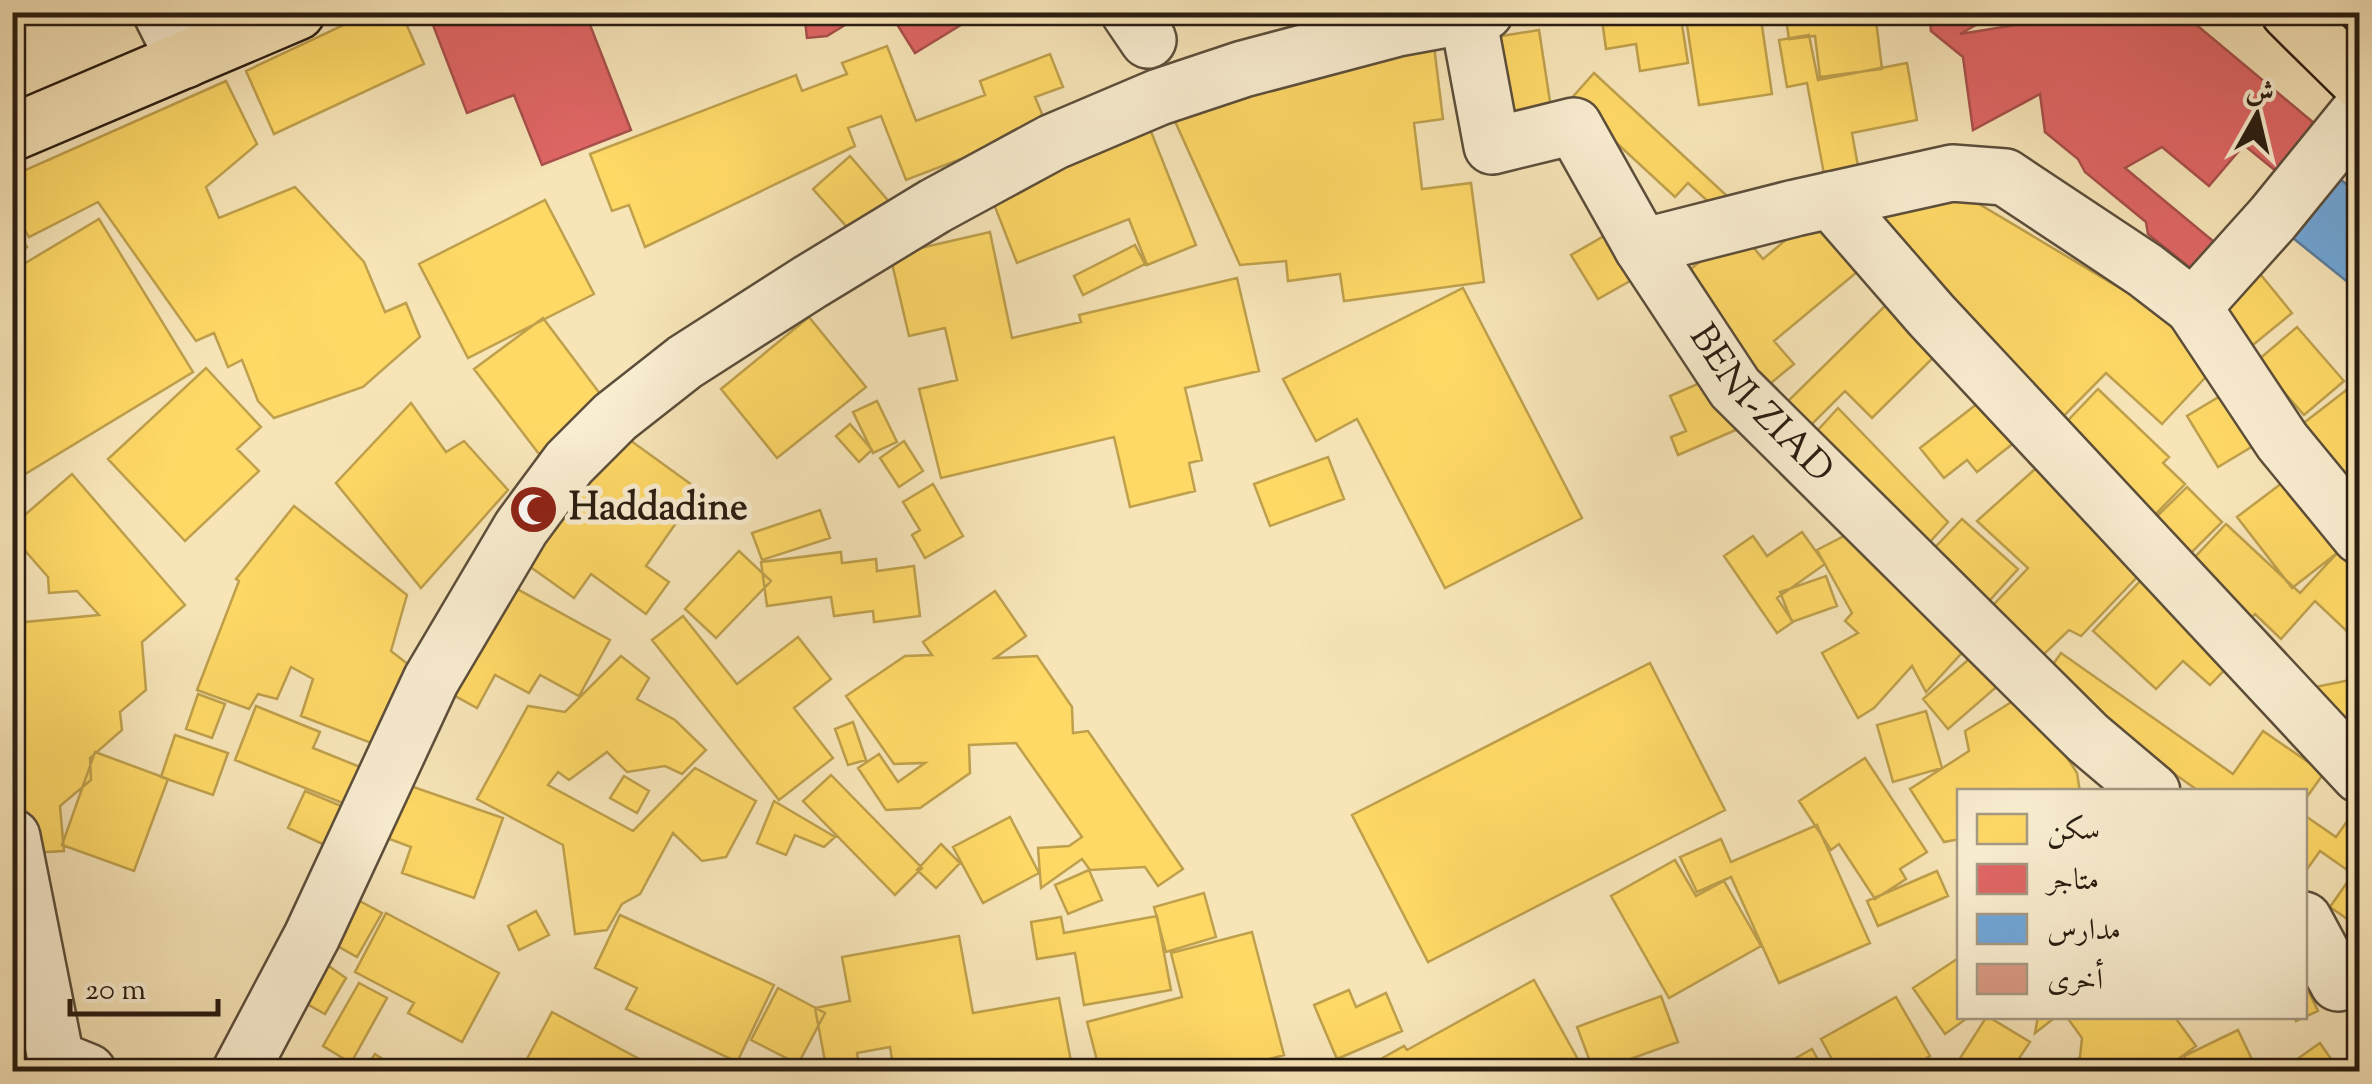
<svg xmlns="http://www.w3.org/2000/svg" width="2372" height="1084" viewBox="0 0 2372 1084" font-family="'Sorts Mill Goudy',Amiri,serif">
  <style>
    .homes { fill: #ffd966; stroke: #bfa04c; stroke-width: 2.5 }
    .shops { fill: #e06666; stroke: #a9504c; stroke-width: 2.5 }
    .schools { fill: #6fa8dc; stroke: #5a7e9f; stroke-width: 2.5 }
    .building { fill: #d99982; stroke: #291c11; stroke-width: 2.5 }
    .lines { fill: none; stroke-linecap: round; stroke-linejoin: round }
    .minor-casing { stroke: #5c4e3b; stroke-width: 60 }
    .major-casing { stroke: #291c11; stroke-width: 60 }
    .minor { stroke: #faeed1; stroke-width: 55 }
    .major { stroke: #f7e5b8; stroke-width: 55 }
    .labels { text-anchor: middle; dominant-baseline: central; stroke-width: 10; stroke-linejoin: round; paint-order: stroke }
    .street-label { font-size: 38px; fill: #291c11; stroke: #faeed1 }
    .poi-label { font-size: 38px; font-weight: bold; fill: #291c11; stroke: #faeed1; text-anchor: start }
  </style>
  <rect width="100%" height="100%" fill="#f7e5b8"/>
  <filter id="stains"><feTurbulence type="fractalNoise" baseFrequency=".002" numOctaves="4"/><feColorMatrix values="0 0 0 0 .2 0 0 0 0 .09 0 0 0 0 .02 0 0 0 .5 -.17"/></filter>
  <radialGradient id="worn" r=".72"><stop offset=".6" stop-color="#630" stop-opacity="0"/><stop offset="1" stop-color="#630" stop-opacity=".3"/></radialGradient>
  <path class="homes" d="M 371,12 L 401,12 L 424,64 L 274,134 L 246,71 Z
    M 1601,12 L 1680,12 L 1688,63 L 1640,71 L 1636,44 L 1606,49 Z
    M 1685,12 L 1760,12 L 1772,94 L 1699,105 Z
    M 1785,12 L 1875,12 L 1882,69 L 1820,77 L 1815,36 L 1789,39 Z
    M 1539,30 L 1551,108 L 1501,116 L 1489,38 Z
    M 1809,35 L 1818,80 L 1907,63 L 1917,120 L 1852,133 L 1861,183 L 1827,190 L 1807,83 L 1787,87 L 1779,40 Z
    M 887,46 L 916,121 L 985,95 L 980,81 L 1050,54 L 1063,87 L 1035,97 L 1047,126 L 906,180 L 881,116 L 848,128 L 855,146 L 645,247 L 629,205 L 612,211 L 590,154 L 796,75 L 802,91 L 847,74 L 842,63 Z
    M 1434,46 L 1443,119 L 1414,123 L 1422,189 L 1471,183 L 1484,282 L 1344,301 L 1340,274 L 1288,281 L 1286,261 L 1240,265 L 1169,108 Z
    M 1594,73 L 1726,195 L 1714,207 L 1688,183 L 1675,197 L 1570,100 Z
    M 226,81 L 257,144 L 206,187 L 219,218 L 295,187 L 364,262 L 385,312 L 406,303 L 420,337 L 363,387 L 274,418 L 258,401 L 242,360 L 228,367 L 214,333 L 196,341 L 98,202 L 29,237 L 12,210 L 12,176 Z
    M 1148,124 L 1196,245 L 1147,265 L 1129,219 L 1017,263 L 988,189 Z
    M 850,156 L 891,204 L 855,236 L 813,189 Z
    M 1964,195 L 2185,327 L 2216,366 L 2162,424 L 2106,373 L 2052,428 L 1861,209 Z
    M 545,200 L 594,294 L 468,358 L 419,264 Z
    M 1812,218 L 1857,272 L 1774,341 L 1794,364 L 1765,388 L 1676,281 L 1739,230 L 1763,259 Z
    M 99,219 L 193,372 L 12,482 L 12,271 Z
    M 12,225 L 27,247 L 12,256 Z
    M 990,232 L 1012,338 L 1081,322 L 1079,315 L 1237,278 L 1259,371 L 1185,388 L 1202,460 L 1189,463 L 1195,491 L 1130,507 L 1114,437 L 941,478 L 919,389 L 957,380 L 945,328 L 909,336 L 890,255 Z
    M 1611,232 L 1637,277 L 1598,299 L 1571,255 Z
    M 1135,245 L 1145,264 L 1083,295 L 1074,276 Z
    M 2252,264 L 2292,313 L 2243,353 L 2203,303 Z
    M 1463,288 L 1582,518 L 1445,588 L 1357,419 L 1316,441 L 1283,379 Z
    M 1890,301 L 1940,351 L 1872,418 L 1845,391 L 1806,430 L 1783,406 Z
    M 809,317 L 866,387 L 777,458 L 721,389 Z
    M 543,318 L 607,403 L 539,454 L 474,369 Z
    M 2297,327 L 2344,381 L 2304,415 L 2257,361 Z
    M 206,368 L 261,427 L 237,449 L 259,471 L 185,541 L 108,459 Z
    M 1716,376 L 1738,429 L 1678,455 L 1671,437 L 1686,431 L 1670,396 Z
    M 2349,388 L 2360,402 L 2360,518 L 2292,432 Z
    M 2098,389 L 2169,457 L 2163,463 L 2185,484 L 2149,521 L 2056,433 Z
    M 2227,392 L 2258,443 L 2218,467 L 2187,416 Z
    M 1982,400 L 2015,442 L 1977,472 L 1967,460 L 1944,478 L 1920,448 Z
    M 877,401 L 897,442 L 873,453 L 853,412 Z
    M 411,403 L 446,452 L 464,441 L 508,490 L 421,588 L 336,483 Z
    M 1838,408 L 1948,522 L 1918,555 L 1808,441 Z
    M 850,424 L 872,450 L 859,462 L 836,436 Z
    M 616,430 L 699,490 L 646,566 L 669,582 L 646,614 L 591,574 L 574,598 L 522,561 Z
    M 904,441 L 923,471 L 899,487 L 880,458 Z
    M 1328,457 L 1344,499 L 1270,526 L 1254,484 Z
    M 2044,461 L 2141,573 L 2081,636 L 2069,630 L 2039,659 L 1981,618 L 2028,568 L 1977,521 Z
    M 72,474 L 185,605 L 142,642 L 146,690 L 120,712 L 122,730 L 90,758 L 91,780 L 60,806 L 64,851 L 28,853 L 20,758 L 12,749 L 12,691 L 20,685 L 15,623 L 99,615 L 77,591 L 49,593 L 48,577 L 21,546 L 19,520 Z
    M 2286,480 L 2341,550 L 2292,588 L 2237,517 Z
    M 933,484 L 963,536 L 925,558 L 912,535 L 920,530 L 903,502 Z
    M 2187,487 L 2222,522 L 2182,562 L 2147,526 Z
    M 294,506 L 407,595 L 391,651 L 418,672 L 379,746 L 301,716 L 313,679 L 291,667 L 277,699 L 258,694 L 249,709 L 197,690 L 239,581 L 236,579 Z
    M 820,510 L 830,538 L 762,560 L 752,533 Z
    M 1962,519 L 2018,569 L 1982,609 L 1925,558 Z
    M 2226,524 L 2300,593 L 2341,549 L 2360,566 L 2360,630 L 2353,637 L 2315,601 L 2281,639 L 2255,614 L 2242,628 L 2181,572 Z
    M 1802,532 L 1825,564 L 1777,598 L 1793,622 L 1777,633 L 1724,556 L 1753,536 L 1767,556 Z
    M 1848,534 L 1969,645 L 1926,692 L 1912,666 L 1874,708 L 1858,718 L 1822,653 L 1858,633 L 1845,621 L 1852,613 L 1817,550 Z
    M 739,551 L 771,581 L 716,638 L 685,609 Z
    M 841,552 L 842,563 L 876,559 L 877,571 L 914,566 L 920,616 L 874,622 L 873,611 L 834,616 L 831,597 L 767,606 L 761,562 Z
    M 1826,576 L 1837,606 L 1792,622 L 1780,592 Z
    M 2144,577 L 2233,661 L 2210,685 L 2183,661 L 2156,689 L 2093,631 Z
    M 497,578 L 610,640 L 579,696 L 540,675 L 529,693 L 495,675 L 477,708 L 437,686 Z
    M 995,591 L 1026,636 L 995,658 L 1037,656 L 1072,707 L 1073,733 L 1088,731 L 1183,869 L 1158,886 L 1145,867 L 1090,870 L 1082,859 L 1041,888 L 1038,848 L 1069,846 L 1082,837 L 1016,743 L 969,745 L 970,773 L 920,808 L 886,810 L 858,768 L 879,754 L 898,782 L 925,763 L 894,764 L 846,696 L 905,656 L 932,655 L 923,642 Z
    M 683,616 L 737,684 L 798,637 L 831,679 L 794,708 L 833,758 L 779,800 L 652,640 Z
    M 2061,653 L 2233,774 L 2263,731 L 2324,773 L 2304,801 L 2304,792 L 2200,792 L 2042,680 Z
    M 1975,654 L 2001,683 L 1948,729 L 1923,699 Z
    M 621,656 L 649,678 L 637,699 L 675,720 L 706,750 L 682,774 L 665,766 L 627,772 L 607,752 L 569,780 L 558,772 L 548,785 L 633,831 L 695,768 L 756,801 L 726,857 L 702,861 L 673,833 L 640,894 L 622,904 L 607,930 L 575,934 L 563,845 L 477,799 L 528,706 L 565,712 Z
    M 1650,663 L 1725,810 L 1428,962 L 1352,815 Z
    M 2360,678 L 2360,758 L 2300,690 Z
    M 2026,693 L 2077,773 L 2080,792 L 1960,792 L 1960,839 L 1944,842 L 1910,789 L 1969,751 L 1965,731 Z
    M 198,694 L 225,704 L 212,738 L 186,729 Z
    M 256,706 L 320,732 L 313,748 L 370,771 L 355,808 L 235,760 Z
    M 1926,711 L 1942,768 L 1893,782 L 1877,725 Z
    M 853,722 L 866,760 L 848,765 L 835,729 Z
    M 175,735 L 228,753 L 213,795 L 161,777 Z
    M 95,752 L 168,779 L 134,871 L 62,845 Z
    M 1865,758 L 1927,852 L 1900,869 L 1906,879 L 1875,899 L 1839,844 L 1831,850 L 1799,801 Z
    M 831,775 L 922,868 L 895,895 L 803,801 Z
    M 624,776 L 649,791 L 637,813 L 610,798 Z
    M 399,782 L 503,818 L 474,898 L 402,873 L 411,847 L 379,835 Z
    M 305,791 L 346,808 L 329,847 L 288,828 Z
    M 774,801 L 835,837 L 824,847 L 795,835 L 786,855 L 757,843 Z
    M 2304,815 L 2336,837 L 2348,820 L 2360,828 L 2360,928 L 2330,907 L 2353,874 L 2320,851 L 2308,868 L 2304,865 Z
    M 1010,817 L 1039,873 L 983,903 L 953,847 Z
    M 1817,825 L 1870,943 L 1779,983 L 1731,877 L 1697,892 L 1680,857 L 1721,839 L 1731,862 Z
    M 941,844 L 960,863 L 936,888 L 917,870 Z
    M 1675,860 L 1696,896 L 1724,881 L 1761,946 L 1669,998 L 1611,896 Z
    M 1089,870 L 1102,900 L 1068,914 L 1055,885 Z
    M 1937,871 L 1948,896 L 1878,926 L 1867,901 Z
    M 341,891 L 382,913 L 357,957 L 316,934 Z
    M 1204,893 L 1216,937 L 1166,952 L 1154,907 Z
    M 536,911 L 549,935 L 519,950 L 508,926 Z
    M 386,913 L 499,973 L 462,1042 L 408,1013 L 414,1003 L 355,972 Z
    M 620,915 L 774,985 L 737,1062 L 626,1009 L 637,988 L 595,968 Z
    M 1157,916 L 1171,990 L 1084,1005 L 1075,953 L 1037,959 L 1031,922 L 1061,917 L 1064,933 Z
    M 1252,932 L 1284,1055 L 1220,1072 L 1100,1072 L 1087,1022 L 1182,997 L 1171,953 Z
    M 959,936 L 973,1013 L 1059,998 L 1073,1072 L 894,1072 L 890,1047 L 857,1053 L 860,1072 L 827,1072 L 815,1008 L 850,1001 L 842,957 Z
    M 1960,957 L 1960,1016 L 1970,1016 L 1945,1034 L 1913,988 Z
    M 323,962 L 346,978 L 325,1014 L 291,995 Z
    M 1534,980 L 1585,1072 L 1358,1072 L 1404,1046 L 1407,1050 Z
    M 359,983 L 387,998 L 351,1063 L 323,1046 Z
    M 2305,984 L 2318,1011 L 2296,1021 L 2294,1016 L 2304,1016 Z
    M 778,988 L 825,1013 L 798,1064 L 751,1040 Z
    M 1349,990 L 1356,1007 L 1386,993 L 1402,1031 L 1337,1059 L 1314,1005 Z
    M 1661,996 L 1678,1042 L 1594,1072 L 1577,1027 Z
    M 1896,997 L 1930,1056 L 1902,1072 L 1839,1072 L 1821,1039 Z
    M 552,1012 L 656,1068 L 654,1072 L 520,1072 Z
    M 1987,1016 L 2030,1042 L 2010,1072 L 1971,1072 L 1957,1063 Z
    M 2038,1016 L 2057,1016 L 2035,1033 Z
    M 2066,1016 L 2174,1016 L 2196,1046 L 2161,1072 L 2060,1072 L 2080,1057 L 2082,1038 Z
    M 2238,1030 L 2258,1072 L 2192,1072 L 2184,1056 Z
    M 21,1031 L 35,1072 L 12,1072 L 12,1035 Z
    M 2320,1043 L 2340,1072 L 2279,1072 Z
    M 1812,1049 L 1825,1072 L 1771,1072 Z
    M 375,1054 L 402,1072 L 363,1072 Z"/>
  <path class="shops" d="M 428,12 L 585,12 L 631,130 L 542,165 L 514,95 L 467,113 Z
    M 804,12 L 982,12 L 915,53 L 890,13 L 858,17 L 827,36 L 807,38 Z
    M 1929,12 L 1999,12 L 1960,34 L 2096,12 L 2181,12 L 2327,134 L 2288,181 L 2244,145 L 2209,186 L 2162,147 L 2125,168 L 2213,241 L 2223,261 L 2204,279 L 2148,234 L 2146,222 L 2085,172 L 2078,159 L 2045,132 L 2040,94 L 1973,130 L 1963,57 L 1931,31 Z"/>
  <path class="schools" d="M 2325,167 L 2360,195 L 2360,292 L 2278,226 Z"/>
  <path class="building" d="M 180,12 L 237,12 L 194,37 Z"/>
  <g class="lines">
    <defs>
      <g id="minor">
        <path d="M 161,12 L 185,60"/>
        <path d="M 1129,12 L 1148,40"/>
        <path id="s1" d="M 1468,17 L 1492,146 L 1574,126 L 1642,247 L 1735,388 L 2088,738 L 2152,792"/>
        <path d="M 1831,200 L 1931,315 L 2360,775"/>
        <path d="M 1642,247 L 1795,208 L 1952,173 L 2005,177 L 2145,270 L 2193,307 L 2273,218 L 2360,111"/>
        <path d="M 2193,307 L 2282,441 L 2360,536"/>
        <path d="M 12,837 L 56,1059 L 88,1072"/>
        <path d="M 2304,920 L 2338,983 L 2360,977"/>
        <path d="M 240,1072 L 312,936 L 431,680 L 521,528 L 569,463 L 615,417 L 685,362 L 810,282 L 935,206 L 1053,142 L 1159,97 L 1243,69 L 1398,28 L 1485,12"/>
      </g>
      <path id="major" d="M 2289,12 L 2360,82
        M 12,133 L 297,12"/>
    </defs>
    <use href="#minor" class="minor-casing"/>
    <use href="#major" class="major-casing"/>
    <use href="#minor" class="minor"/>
    <use href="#major" class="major"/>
  </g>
  <defs>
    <symbol id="mosque-disc" viewBox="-11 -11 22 22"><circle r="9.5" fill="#8f2418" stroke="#faeed1"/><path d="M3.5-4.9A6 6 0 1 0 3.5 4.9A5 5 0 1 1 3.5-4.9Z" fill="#fff"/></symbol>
  </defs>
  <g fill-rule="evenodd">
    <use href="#mosque-disc" x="506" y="482" width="55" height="55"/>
  </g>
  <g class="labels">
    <g class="street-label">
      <text stroke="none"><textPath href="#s1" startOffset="552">BENI-ZIAD</textPath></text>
    </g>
    <g class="poi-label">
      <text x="569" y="510">Haddadine</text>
    </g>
  </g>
  <rect width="2372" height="1084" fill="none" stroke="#f7e5b8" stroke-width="50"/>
  <rect x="15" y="15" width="2342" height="1054" fill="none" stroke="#291c11" stroke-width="5"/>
  <rect x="25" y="25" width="2322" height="1034" fill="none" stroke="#291c11" stroke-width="2.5"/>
  <rect x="1957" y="789" width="350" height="230" fill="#faeed1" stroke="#a69a84" stroke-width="2.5"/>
  <rect x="1977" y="814" width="50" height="30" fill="#ffd966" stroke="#a69a84" stroke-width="2.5"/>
  <text x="2047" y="839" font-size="30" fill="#291c11">سكن</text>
  <rect x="1977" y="864" width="50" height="30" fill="#e06666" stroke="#a69a84" stroke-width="2.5"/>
  <text x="2047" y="889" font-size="30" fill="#291c11">متاجر</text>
  <rect x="1977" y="914" width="50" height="30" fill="#6fa8dc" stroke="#a69a84" stroke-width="2.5"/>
  <text x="2047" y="939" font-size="30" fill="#291c11">مدارس</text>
  <rect x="1977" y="964" width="50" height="30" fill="#d99982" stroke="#a69a84" stroke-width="2.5"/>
  <text x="2047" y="989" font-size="30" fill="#291c11">أخرى</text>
  <g transform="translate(2257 115) rotate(8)" stroke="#faeed1" stroke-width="8" paint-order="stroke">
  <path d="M0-8L18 38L0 25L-18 38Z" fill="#291c11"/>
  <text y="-15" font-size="28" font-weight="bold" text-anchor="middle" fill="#291c11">ش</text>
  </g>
  <path d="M70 999v15h148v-15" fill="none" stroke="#291c11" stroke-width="5"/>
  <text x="85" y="999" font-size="30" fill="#291c11" stroke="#faeed1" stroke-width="8" paint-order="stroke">20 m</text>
  <rect width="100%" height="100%" filter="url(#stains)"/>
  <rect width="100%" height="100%" fill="url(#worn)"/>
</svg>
